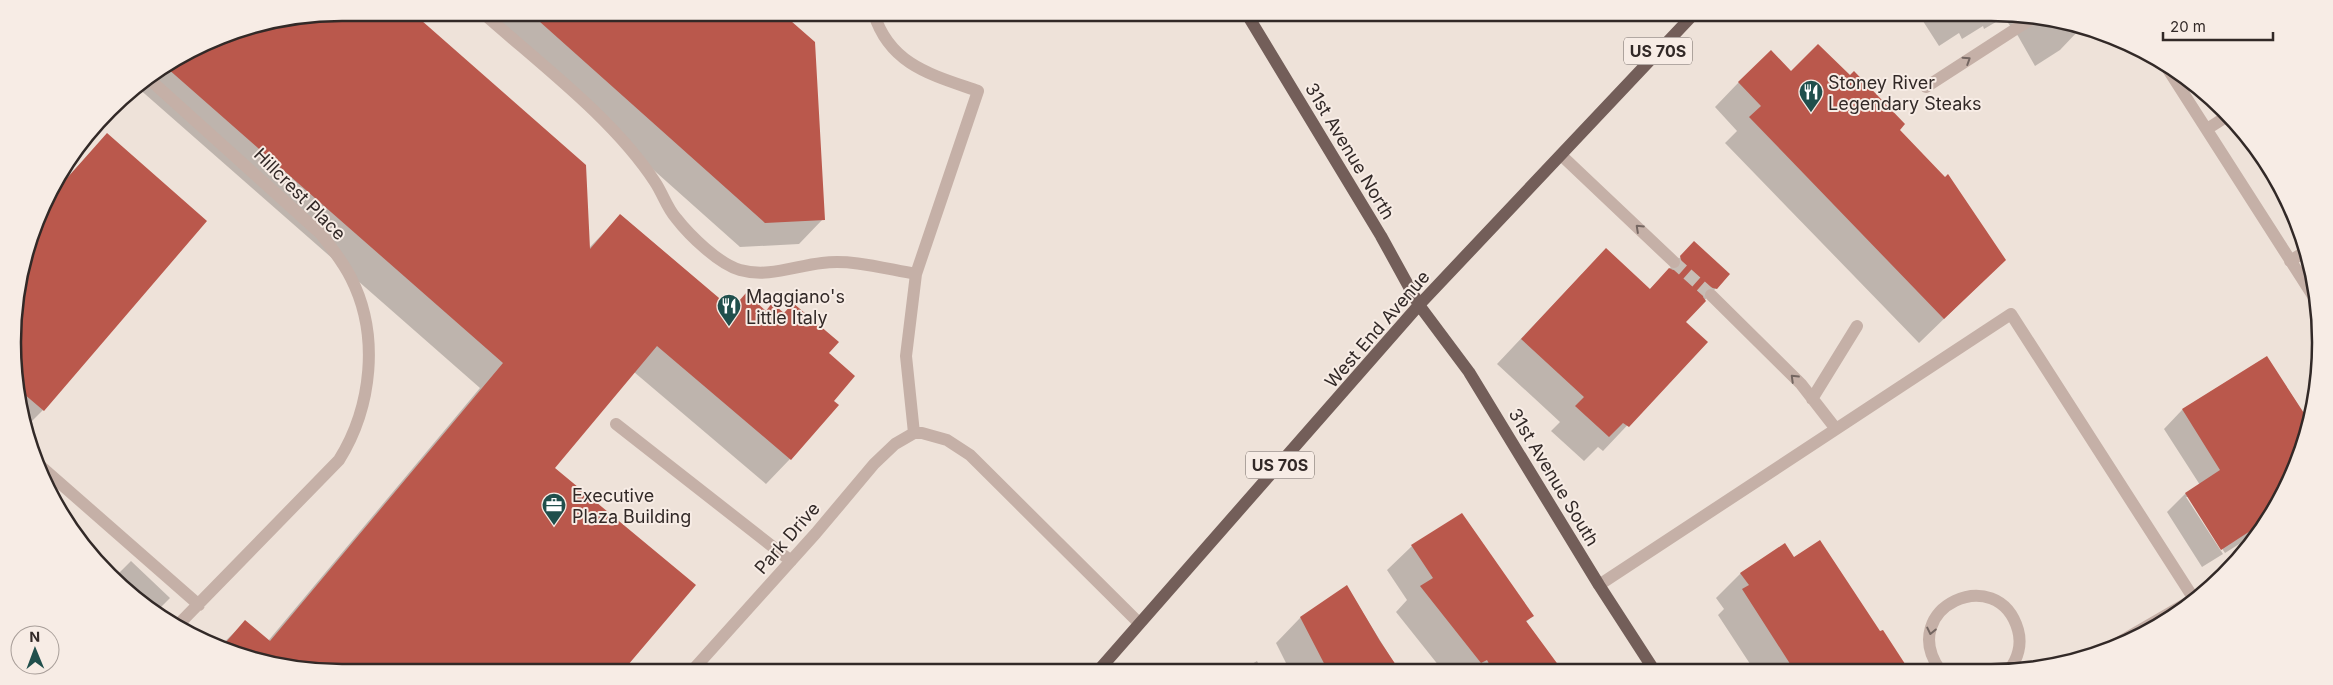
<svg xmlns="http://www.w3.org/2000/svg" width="2333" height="685" viewBox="0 0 2333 685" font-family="Inter,sans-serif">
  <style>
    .shadow { fill: #0003 }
    .building { fill: #ba584c }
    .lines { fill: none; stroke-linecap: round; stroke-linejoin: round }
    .minor-tunnel { stroke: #c8bdb5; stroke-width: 12; stroke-dasharray: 12 6; stroke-linecap: butt }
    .minor { stroke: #c5b0a7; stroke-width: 12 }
    .major { stroke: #735e59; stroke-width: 12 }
    .oneway { stroke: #746661 }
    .labels { text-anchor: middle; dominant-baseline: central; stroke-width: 4; stroke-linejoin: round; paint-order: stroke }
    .shield { fill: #f7ece5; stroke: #6d6460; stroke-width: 1 }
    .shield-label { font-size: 16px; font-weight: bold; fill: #322927 }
    .poi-label { font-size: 18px; fill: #322927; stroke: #f7ece5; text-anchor: start }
    .street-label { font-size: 18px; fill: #322927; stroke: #f7ece5 }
    .rim { fill: none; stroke: #322927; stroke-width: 2.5 }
  </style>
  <rect width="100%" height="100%" fill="#eee2d9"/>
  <path class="shadow" d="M 342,12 L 411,13 L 585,165 L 589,248 L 621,215 L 731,309 L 746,295 L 765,312 L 772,305 L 827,353 L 832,401 L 790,459 L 766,484 L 634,372 L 553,468 L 694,585 L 621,672 L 342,672 L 278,666 L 218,648 L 245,622 L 268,641 L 480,388 L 137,87 L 216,38 L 278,19 Z
    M 492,13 L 781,14 L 823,219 L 799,244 L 740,247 L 493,27 Z
    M 1921,18 L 2001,19 L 1984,29 L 1983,26 L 1962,39 L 1959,33 L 1939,46 Z
    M 2005,19 L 2055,19 L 2078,26 L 2080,29 L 2060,50 L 2035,66 L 2018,36 Z
    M 1791,73 L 1898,130 L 1980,284 L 1919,343 L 1725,143 L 1737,131 L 1715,107 L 1739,82 Z
    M 107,135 L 205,221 L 43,410 L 24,429 L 13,364 L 15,300 L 45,201 Z
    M 1694,243 L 1716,288 L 1684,322 L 1706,342 L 1603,451 L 1598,447 L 1584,461 L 1551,431 L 1560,422 L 1497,364 L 1582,274 L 1649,290 Z
    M 2267,358 L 2309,421 L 2276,507 L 2255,534 L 2225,553 L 2188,497 L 2186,497 L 2223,554 L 2202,567 L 2167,512 L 2185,494 L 2200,485 L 2164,429 L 2182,410 Z
    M 1412,546 L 1533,615 L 1526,622 L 1561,670 L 1443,671 L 1396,612 L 1407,600 L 1387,570 Z
    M 1794,559 L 1879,633 L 1908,670 L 1754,670 L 1718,615 L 1724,609 L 1716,598 L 1741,573 Z
    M 131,561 L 170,598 L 155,613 L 116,576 Z
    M 1347,587 L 1399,671 L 1290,671 L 1276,643 L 1300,618 Z
    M 1257,661 L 1262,671 L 1240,671 Z"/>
  <path class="building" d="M 342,12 L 413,13 L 586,165 L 590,249 L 620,214 L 732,309 L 746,293 L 766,311 L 772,303 L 784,313 L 793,303 L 839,342 L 829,353 L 855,376 L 834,401 L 839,405 L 791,460 L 657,346 L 555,468 L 696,585 L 622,672 L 342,672 L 278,666 L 220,649 L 245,620 L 270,641 L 503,363 L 167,68 L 216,38 L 278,19 Z
    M 530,13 L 783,14 L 815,42 L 825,220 L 765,223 Z
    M 1818,44 L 1850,75 L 1854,71 L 1905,124 L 1900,130 L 1945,177 L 1948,174 L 2006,260 L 1944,319 L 1749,117 L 1761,106 L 1738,82 L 1771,50 L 1791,71 Z
    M 107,133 L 207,221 L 44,411 L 17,388 L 13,364 L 15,300 L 45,203 Z
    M 1694,241 L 1730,274 L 1717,289 L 1709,287 L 1705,290 L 1703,297 L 1706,301 L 1686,322 L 1708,342 L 1629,427 L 1623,423 L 1609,437 L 1575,406 L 1584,397 L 1521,339 L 1606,248 L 1650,289 L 1669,268 L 1673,270 L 1680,268 L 1682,263 L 1680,256 Z
    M 2267,356 L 2309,421 L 2276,507 L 2264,522 L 2221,550 L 2185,493 L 2220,470 L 2182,409 Z
    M 1462,513 L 1534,616 L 1526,621 L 1562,670 L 1493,671 L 1487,660 L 1481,663 L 1420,586 L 1433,578 L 1411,545 Z
    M 1820,540 L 1880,631 L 1883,630 L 1909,670 L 1794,670 L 1742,589 L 1749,585 L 1740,573 L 1785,543 L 1794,557 Z
    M 1347,585 L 1380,641 L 1400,671 L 1328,671 L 1300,617 Z"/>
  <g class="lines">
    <path class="minor-tunnel" d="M 1674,262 L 1711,295"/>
    <path class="minor" d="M 483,13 C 539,63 614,119 655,182 C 663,194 667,208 676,218 C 690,236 719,264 740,270 C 768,278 795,266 822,263 C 853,259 886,269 916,274
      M 874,14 C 890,65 932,75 978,91 L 916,274 L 906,356 L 914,433
      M 2164,63 L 2317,302
      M 149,79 L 321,234 C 332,248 343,262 351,278 C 380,335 372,407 339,460 L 177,626
      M 1926,87 L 2031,19
      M 2207,129 L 2229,115
      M 1561,155 L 1674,262
      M 2290,261 L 2306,251
      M 1711,295 L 1801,384 L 1836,429
      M 1812,399 L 1857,326
      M 616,424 L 791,561
      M 37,463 L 199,605
      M 1599,585 L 2011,314 L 2194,599
      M 2106,650 L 2194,599
      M 1940,670 C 1896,608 1998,561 2018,630 C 2022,644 2018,659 2009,670
      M 691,672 L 816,533 L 874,464 L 895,444 L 914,433 L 922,433 L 947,440 L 970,455 L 1139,623"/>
    <path class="major" d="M 1248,16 L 1381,236 L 1419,305 L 1469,372 L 1599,585 L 1654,670
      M 1098,671 L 1419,305 L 1690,18"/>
  </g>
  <defs><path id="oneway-chevron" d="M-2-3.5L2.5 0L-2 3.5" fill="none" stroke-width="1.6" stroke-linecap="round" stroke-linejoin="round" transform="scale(1.25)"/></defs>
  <g class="oneway">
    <use href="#oneway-chevron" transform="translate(1967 60) rotate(-33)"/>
    <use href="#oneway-chevron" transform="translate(1639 228) rotate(-137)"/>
    <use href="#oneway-chevron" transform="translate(1794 378) rotate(-136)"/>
    <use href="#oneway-chevron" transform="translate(1931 631) rotate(102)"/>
  </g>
  <defs>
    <symbol id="restaurant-pin" viewBox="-11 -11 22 30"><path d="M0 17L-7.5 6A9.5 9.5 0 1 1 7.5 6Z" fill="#204f4c" stroke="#f7ece5"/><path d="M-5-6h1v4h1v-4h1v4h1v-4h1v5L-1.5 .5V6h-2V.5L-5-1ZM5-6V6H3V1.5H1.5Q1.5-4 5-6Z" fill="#fff"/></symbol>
    <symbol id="office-pin" viewBox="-11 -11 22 30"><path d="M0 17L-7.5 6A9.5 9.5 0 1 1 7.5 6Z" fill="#204f4c" stroke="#f7ece5"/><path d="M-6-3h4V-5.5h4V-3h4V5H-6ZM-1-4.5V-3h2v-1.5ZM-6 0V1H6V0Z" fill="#fff"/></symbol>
  </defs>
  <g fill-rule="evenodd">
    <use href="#restaurant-pin" x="1797" y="78" width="28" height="38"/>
    <use href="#restaurant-pin" x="715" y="292" width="28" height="38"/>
    <use href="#office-pin" x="540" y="491" width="28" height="38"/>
  </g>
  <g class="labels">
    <g class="shield">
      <rect x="1624" y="37.5" width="68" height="27" rx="4"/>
      <rect x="1246" y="451.5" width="68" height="27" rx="4"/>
    </g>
    <g class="shield-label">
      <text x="1658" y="51">US 70S</text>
      <text x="1280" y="465">US 70S</text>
    </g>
    <g class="poi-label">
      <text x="1828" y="82">Stoney River<tspan x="1828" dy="21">Legendary Steaks</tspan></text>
      <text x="746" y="296">Maggiano's<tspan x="746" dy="21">Little Italy</tspan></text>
      <text x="572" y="495">Executive<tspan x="572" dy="21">Plaza Building</tspan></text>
    </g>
    <g class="street-label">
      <text transform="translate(1350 151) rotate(59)">31st Avenue North</text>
      <text transform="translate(300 194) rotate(45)">Hillcrest Place</text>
      <text transform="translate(1377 329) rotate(-49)">West End Avenue</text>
      <text transform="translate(1554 477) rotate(59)">31st Avenue South</text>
      <text transform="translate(787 538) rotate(-49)">Park Drive</text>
    </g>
  </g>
  <path d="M0 0H2333V685H0ZM342 21H1991A321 321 0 0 1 2312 342V343A321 321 0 0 1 1991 664H342A321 321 0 0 1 21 343V342A321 321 0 0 1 342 21Z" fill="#f7ece5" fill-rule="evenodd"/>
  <path class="rim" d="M342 21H1991A321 321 0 0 1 2312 342V343A321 321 0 0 1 1991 664H342A321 321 0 0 1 21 343V342A321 321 0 0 1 342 21Z"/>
  <g transform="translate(35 650) rotate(359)"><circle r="24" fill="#f7ece5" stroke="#a89e99"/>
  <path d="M0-4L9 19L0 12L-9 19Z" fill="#204f4c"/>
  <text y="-8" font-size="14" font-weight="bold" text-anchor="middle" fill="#322927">N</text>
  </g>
  <path d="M2163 32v8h110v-8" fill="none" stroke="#322927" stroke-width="2.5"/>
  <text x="2170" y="32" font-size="15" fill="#322927" stroke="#f7ece5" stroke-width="4" paint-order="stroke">20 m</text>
</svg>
